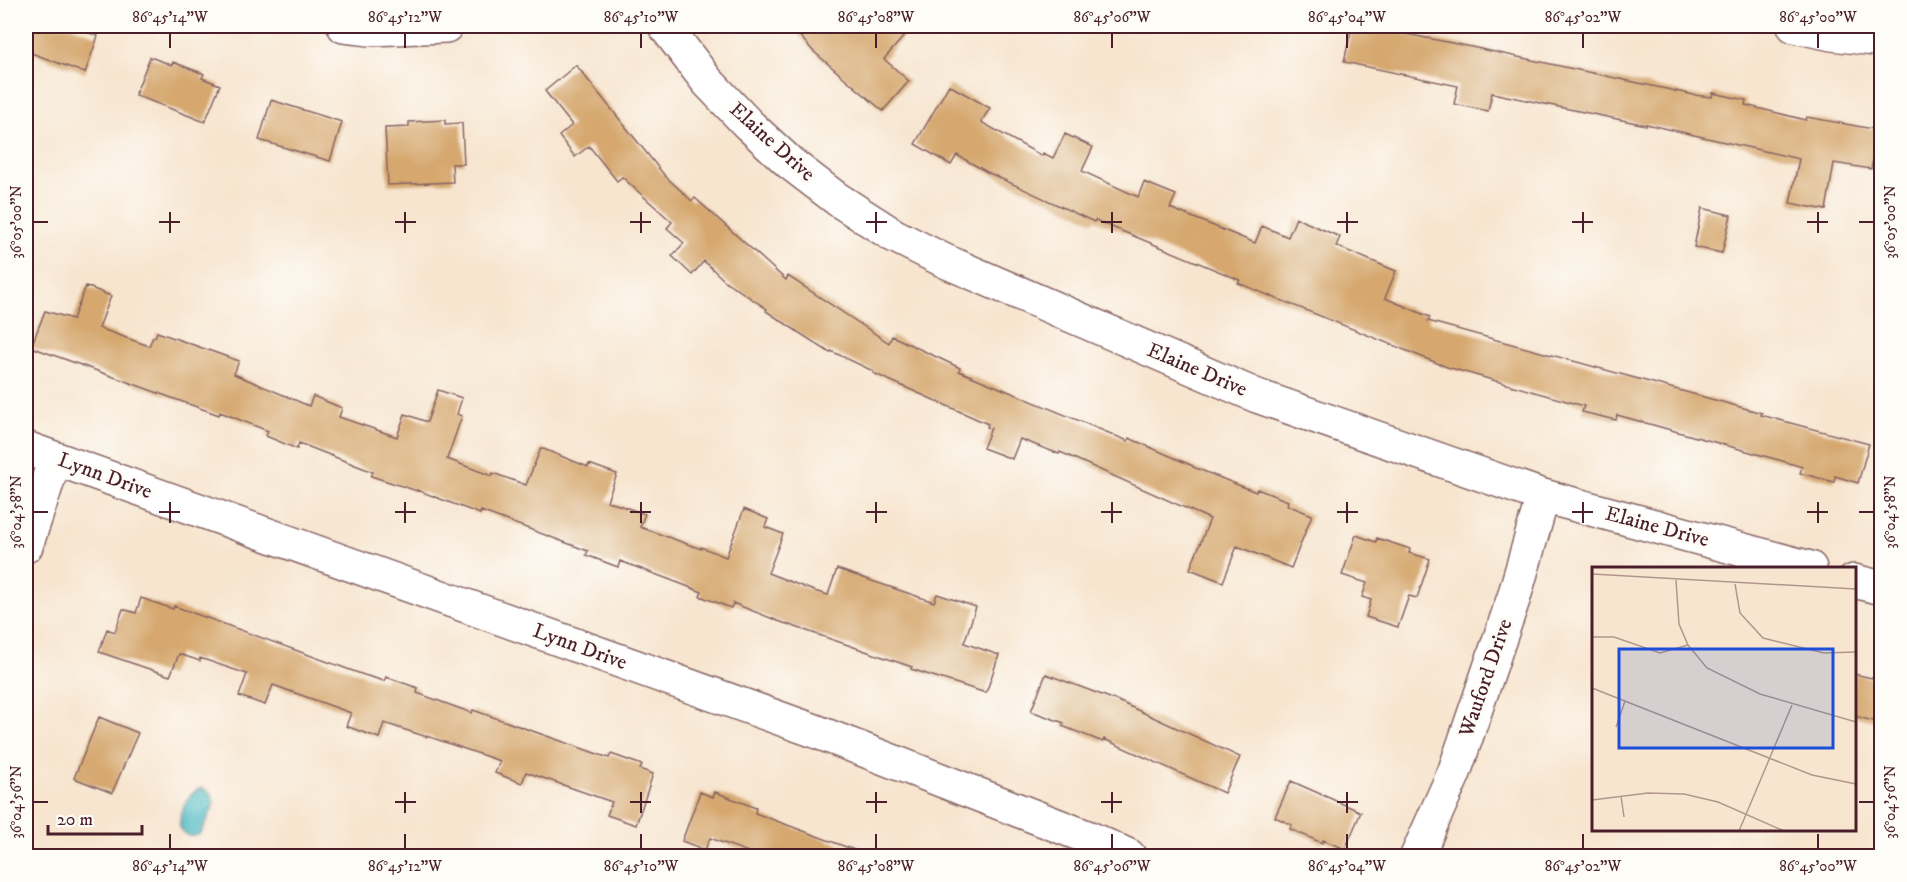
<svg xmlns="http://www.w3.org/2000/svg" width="1907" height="882" viewBox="0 0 1907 882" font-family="'IM FELL DW Pica',serif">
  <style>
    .water { fill: #47b6c0; stroke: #486a76; stroke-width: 1.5 }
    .building { fill: #d6a870 }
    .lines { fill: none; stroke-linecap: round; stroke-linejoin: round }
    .minor-casing { stroke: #876464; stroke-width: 36 }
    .minor { stroke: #fff; stroke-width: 33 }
    .ticks { fill: none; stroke: #4a1f2b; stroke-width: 2 }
    .labels { text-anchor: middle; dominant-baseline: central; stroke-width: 6; stroke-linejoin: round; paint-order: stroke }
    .street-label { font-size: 21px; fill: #4a1f2b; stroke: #fdfcf7 }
    .inset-road { fill: none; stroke: #b2968d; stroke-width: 1.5 }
    .view { fill: #1d4ed8; fill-opacity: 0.15; stroke: #1d4ed8; stroke-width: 3 }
    .inset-edge { fill: none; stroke: #4a1f2b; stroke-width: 3 }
    .neatline { fill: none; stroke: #4a1f2b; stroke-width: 2 }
    .ticks-label { font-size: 15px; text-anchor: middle; fill: #4a1f2b }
  </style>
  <rect width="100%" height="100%" fill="#fdfcf7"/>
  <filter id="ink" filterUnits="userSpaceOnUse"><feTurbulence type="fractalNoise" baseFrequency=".0167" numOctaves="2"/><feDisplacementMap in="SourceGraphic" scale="12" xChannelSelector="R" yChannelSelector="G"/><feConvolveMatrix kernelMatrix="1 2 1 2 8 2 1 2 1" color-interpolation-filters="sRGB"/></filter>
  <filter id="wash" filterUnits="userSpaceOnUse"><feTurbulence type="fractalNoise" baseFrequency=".008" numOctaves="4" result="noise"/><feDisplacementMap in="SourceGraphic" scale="24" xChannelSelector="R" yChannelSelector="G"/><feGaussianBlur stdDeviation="1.35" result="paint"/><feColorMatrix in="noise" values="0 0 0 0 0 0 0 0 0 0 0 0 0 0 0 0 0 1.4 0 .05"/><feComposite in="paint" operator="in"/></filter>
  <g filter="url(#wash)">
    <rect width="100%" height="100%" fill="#f7e5cf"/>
    <path class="water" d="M 200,788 L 206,790 L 212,794 L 214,805 L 201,833 C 193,839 186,836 180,829 C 178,816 187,794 200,788 Z"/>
    <g id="blocks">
      <path class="building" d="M 33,26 L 70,26 L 98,36 L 85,73 L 26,51 L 26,46 Z
        M 791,26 L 913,26 L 884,59 L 909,81 L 883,111 L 813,51 Z
        M 1352,26 L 1366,26 L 1467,46 L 1694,95 L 1712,97 L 1713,93 L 1746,100 L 1745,105 L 1806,120 L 1807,117 L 1879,130 L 1871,169 L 1834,163 L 1826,210 L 1790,203 L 1799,159 L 1646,124 L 1646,125 L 1492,93 L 1488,111 L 1454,104 L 1458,86 L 1344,62 Z
        M 150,57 L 172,65 L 173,62 L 204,74 L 202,78 L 220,85 L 205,122 L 135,95 Z
        M 576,65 L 665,176 L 692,201 L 695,198 L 786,280 L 788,276 L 889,343 L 892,336 L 960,368 L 959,371 L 1128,441 L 1129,438 L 1193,466 L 1193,467 L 1256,492 L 1257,489 L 1288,501 L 1287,505 L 1312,515 L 1291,568 L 1237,546 L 1223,582 L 1190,569 L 1210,519 L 1060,452 L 1059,454 L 1020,439 L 1012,459 L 983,448 L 991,428 L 987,427 L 988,424 L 873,373 L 873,371 L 831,351 L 830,353 L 766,311 L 767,309 L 725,281 L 704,261 L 692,275 L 672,256 L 684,243 L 667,228 L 672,222 L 622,177 L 617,181 L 589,146 L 575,157 L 559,136 L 572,125 L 545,91 Z
        M 949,85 L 990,108 L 981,122 L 1042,156 L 1043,153 L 1053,158 L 1065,134 L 1093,147 L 1082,171 L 1138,197 L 1144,182 L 1176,195 L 1170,208 L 1255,243 L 1262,226 L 1288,237 L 1296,218 L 1340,237 L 1336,246 L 1396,271 L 1385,298 L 1430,317 L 1428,321 L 1762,413 L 1761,415 L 1869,444 L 1858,483 L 1835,476 L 1834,482 L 1800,473 L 1802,467 L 1786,462 L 1617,415 L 1616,420 L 1582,412 L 1584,406 L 1447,367 L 1238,283 L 1240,280 L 1095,220 L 1094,222 L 987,172 L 957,155 L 951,165 L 915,144 Z
        M 271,100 L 342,122 L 330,161 L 259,140 Z
        M 445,120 L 445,124 L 462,123 L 464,164 L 452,164 L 453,182 L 388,185 L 385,128 L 409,127 L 409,122 Z
        M 1702,208 L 1731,215 L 1722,253 L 1694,247 Z
        M 86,286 L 111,296 L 99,328 L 149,346 L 153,337 L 155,337 L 157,332 L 239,361 L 234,374 L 309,406 L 313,396 L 342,408 L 339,417 L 397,437 L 405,414 L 427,422 L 438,390 L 462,398 L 457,414 L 462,416 L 447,459 L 492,476 L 493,473 L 526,485 L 541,448 L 588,467 L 589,464 L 617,474 L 607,501 L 645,514 L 640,527 L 701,549 L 701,547 L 726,557 L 744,509 L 768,519 L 765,527 L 783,534 L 768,573 L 814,591 L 828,595 L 837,569 L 934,602 L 937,594 L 976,607 L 964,643 L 999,655 L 986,693 L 911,669 L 912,667 L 778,621 L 733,603 L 731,608 L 700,596 L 702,592 L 668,579 L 620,561 L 618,567 L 586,555 L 588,551 L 481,511 L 480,514 L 417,490 L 417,491 L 371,476 L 373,472 L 299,443 L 297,449 L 266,436 L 268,431 L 220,412 L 219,415 L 31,347 L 45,311 L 73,319 Z
        M 1356,535 L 1376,542 L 1377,538 L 1410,549 L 1409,553 L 1430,559 L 1417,598 L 1409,596 L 1398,627 L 1366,617 L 1371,600 L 1362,597 L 1367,583 L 1342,575 Z
        M 141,598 L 173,609 L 174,606 L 364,675 L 384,681 L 386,677 L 418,688 L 417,693 L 472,713 L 473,710 L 609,758 L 611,754 L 642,765 L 640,769 L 653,774 L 636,825 L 607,815 L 612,802 L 526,772 L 522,783 L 495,773 L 500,761 L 427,736 L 427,737 L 384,723 L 379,738 L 346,726 L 351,713 L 273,685 L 265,705 L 239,696 L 247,674 L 200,658 L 200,661 L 179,654 L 170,676 L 99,652 L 107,629 L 115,632 L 123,609 L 136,613 Z
        M 1046,674 L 1118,701 L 1240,757 L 1224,793 L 1104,739 L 1103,742 L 1062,726 L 1064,723 L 1031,711 Z
        M 1854,674 L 1881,680 L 1881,723 L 1854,716 Z
        M 99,717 L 138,733 L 112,793 L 74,778 Z
        M 1291,781 L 1361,812 L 1345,849 L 1323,840 L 1322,843 L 1290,829 L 1292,825 L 1275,817 Z
        M 700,792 L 713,797 L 715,792 L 756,808 L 755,813 L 865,854 L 864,856 L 759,856 L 710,838 L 705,850 L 682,841 Z"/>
    </g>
  </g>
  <g filter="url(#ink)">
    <use href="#blocks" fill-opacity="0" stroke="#876464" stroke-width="1.5"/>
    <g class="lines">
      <defs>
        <path id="minor" d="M 344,26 L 370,29 L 446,26
          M 665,26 L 707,81 L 748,124 L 790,163 L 837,199 L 893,235 L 945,261 L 1257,396 L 1543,496 L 1810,568
          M 1794,26 L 1832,34 L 1882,40
          M 26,448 L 815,731 L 1087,837 L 1129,856
          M 26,546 L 55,459
          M 1854,581 L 1882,588
          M 1417,856 L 1454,773 L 1514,597 L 1543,496"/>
      </defs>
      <use href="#minor" class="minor-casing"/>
      <use href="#minor" class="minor"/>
    </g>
  </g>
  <path class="ticks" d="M 170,33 L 170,48M 405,33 L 405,48M 641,33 L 641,48M 876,33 L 876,48M 1112,33 L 1112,48M 1347,33 L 1347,48M 1583,33 L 1583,48M 1818,33 L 1818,48M 170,212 L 170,233M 405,212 L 405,233M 641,212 L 641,233M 876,212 L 876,233M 1112,212 L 1112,233M 1347,212 L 1347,233M 1583,212 L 1583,233M 1818,212 L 1818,233M 33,222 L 48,222M 159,222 L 180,222M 395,222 L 416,222M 630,222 L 651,222M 866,222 L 887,222M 1101,222 L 1122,222M 1337,222 L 1358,222M 1572,222 L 1593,222M 1807,222 L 1828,222M 1859,222 L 1874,222M 170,502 L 170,523M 405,502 L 405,523M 641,502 L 641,523M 876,502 L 876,523M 1112,502 L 1112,523M 1347,502 L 1347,523M 1583,502 L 1583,523M 1818,502 L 1818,523M 33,512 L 48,512M 159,512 L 180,512M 395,512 L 416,512M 630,512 L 651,512M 866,512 L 887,512M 1101,512 L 1122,512M 1337,512 L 1358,512M 1572,512 L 1593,512M 1807,512 L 1828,512M 1859,512 L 1874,512M 405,792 L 405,813M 641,792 L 641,813M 876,792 L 876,813M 1112,792 L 1112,813M 1347,792 L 1347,813M 33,802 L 48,802M 395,802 L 416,802M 630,802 L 651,802M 866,802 L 887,802M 1101,802 L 1122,802M 1337,802 L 1358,802M 1859,802 L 1874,802M 170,834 L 170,849M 405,834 L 405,849M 641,834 L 641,849M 876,834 L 876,849M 1112,834 L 1112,849M 1347,834 L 1347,849M 1583,834 L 1583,849M 1818,834 L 1818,849"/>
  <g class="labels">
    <g class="street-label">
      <text transform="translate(772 142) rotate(42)">Elaine Drive</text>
      <text transform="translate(1197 370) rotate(23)">Elaine Drive</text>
      <text transform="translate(105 476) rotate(20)">Lynn Drive</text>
      <text transform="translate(1657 527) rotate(15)">Elaine Drive</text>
      <text transform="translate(580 647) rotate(20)">Lynn Drive</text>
      <text transform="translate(1486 678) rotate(-71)">Wauford Drive</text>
    </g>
  </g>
  <g transform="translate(1592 567)">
    <rect width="264" height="264" fill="#f7e5cf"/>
    <path class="inset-road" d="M 0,7 L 264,22M 84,13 L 87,57 L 96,78 L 115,101 L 168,127 L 264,155M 143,17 L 148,46 L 171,71 L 232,86 L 264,85M 0,70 L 22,70 L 68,86 L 96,78M 0,121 L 220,208 L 264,217M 24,160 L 33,134M 29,229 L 32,250M 0,233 L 56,226 L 92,227 L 126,235 L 192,264M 147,264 L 200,138"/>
    <path class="view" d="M 27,82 L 241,82 L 241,181 L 27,181 Z"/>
    <rect width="264" height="264" class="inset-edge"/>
  </g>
  <rect width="1907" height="882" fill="none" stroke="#fdfcf7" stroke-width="66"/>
  <path d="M48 825v9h94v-9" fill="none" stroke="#4a1f2b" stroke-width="3"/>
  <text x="57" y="825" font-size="18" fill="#4a1f2b" stroke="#fdfcf7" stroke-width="4.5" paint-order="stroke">20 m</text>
  <rect x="33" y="33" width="1841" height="816" class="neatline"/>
  <g class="ticks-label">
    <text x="170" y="22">86°45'14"W</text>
    <text x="405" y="22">86°45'12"W</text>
    <text x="641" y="22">86°45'10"W</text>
    <text x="876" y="22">86°45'08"W</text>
    <text x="1112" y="22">86°45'06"W</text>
    <text x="1347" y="22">86°45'04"W</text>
    <text x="1583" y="22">86°45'02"W</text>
    <text x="1818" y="22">86°45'00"W</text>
    <text transform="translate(16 222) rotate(-90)" y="5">36°05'00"N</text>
    <text transform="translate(1890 222) rotate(-90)" y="5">36°05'00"N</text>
    <text transform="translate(16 512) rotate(-90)" y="5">36°04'58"N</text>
    <text transform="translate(1890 512) rotate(-90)" y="5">36°04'58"N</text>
    <text transform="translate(16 802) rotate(-90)" y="5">36°04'56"N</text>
    <text transform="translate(1890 802) rotate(-90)" y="5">36°04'56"N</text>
    <text x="170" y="871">86°45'14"W</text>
    <text x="405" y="871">86°45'12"W</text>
    <text x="641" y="871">86°45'10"W</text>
    <text x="876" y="871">86°45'08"W</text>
    <text x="1112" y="871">86°45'06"W</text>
    <text x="1347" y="871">86°45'04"W</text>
    <text x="1583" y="871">86°45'02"W</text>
    <text x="1818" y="871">86°45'00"W</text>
  </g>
</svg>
